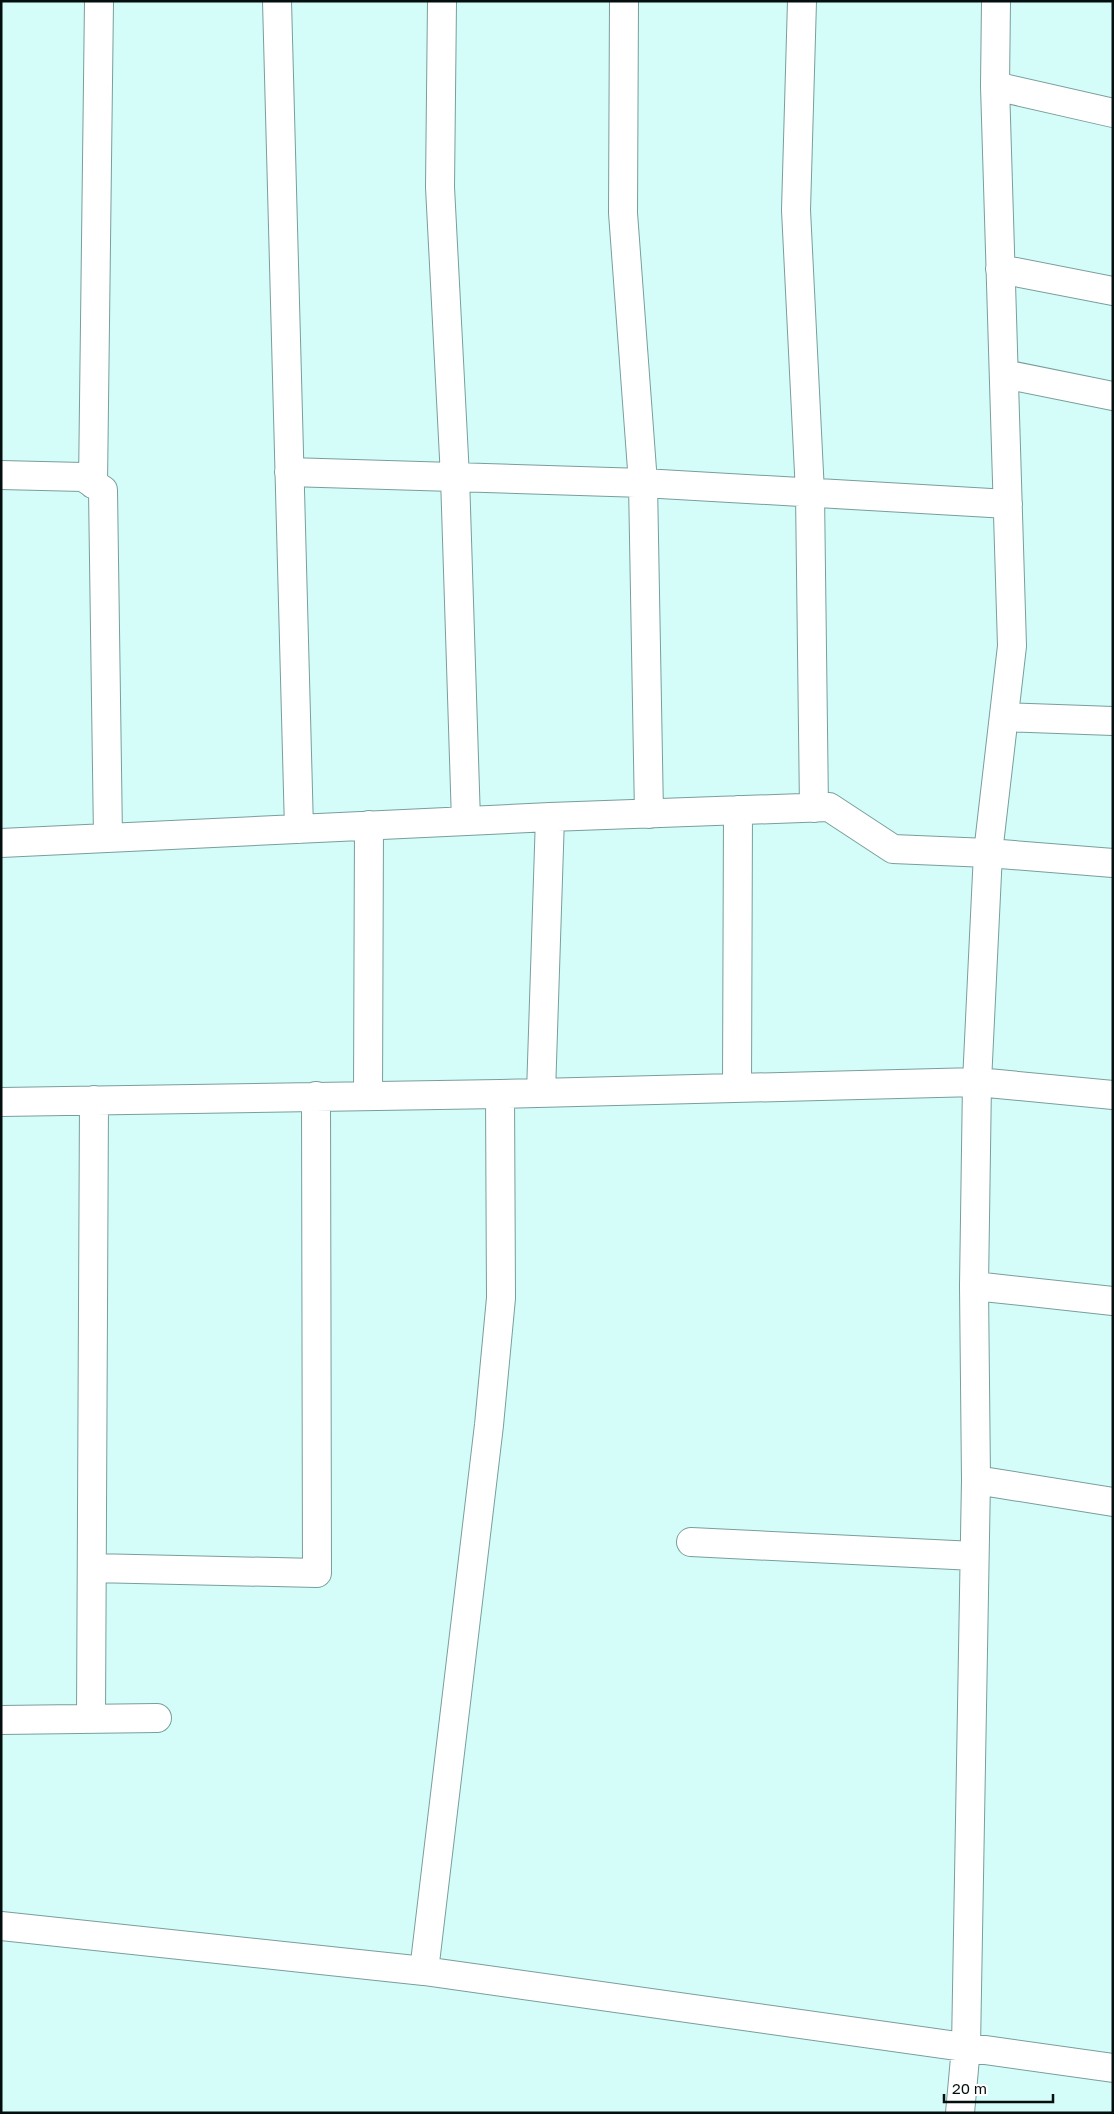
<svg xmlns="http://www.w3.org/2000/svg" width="1114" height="2114" viewBox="0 0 1114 2114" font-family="'Golos Text',sans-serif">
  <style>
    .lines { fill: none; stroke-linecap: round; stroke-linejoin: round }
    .minor-casing { stroke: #799e9c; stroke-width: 30 }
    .minor { stroke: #fff; stroke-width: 28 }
  </style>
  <rect width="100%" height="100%" fill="#d4fcf9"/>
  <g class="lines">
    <defs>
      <path id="minor" d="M 277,1 L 299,829
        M 442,1 L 440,187 L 455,477 L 466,821
        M 624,1 L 623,213 L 643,483 L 649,814
        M 802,1 L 796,210 L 810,493 L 814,808
        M 995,86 L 1113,113
        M 1000,269 L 1113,291
        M 1004,374 L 1113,396
        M 289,472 L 643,483 L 1008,504
        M 1,475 L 83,477 L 103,490 L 108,838
        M 93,484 L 99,1
        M 1005,717 L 1113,721
        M 1,843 L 550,817 L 829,807 L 893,849 L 988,853 L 1113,863
        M 737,1088 L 738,810
        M 541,1093 L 550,817
        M 368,1096 L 369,825
        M 1,1102 L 500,1094 L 977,1082 L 1113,1095
        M 974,1286 L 1113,1301
        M 976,1480 L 1113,1502
        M 691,1542 L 974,1556
        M 92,1568 L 317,1573 L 316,1096
        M 91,1719 L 94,1100
        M 1,1720 L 157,1718
        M 1,1926 L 424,1971 L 489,1425 L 501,1298 L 500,1094
        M 424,1971 L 1113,2068
        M 960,2113 L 966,2047 L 976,1480 L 974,1286 L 977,1082 L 988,853 L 1012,646 L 995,86 L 996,1"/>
    </defs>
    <use href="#minor" class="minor-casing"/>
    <use href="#minor" class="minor"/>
  </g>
  <rect width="1114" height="2114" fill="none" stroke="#030f0e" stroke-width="5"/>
  <path d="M944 2094v8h109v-8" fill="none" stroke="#030f0e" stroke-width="2.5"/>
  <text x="952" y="2094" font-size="15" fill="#030f0e" stroke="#ffffff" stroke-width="4" paint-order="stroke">20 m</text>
</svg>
